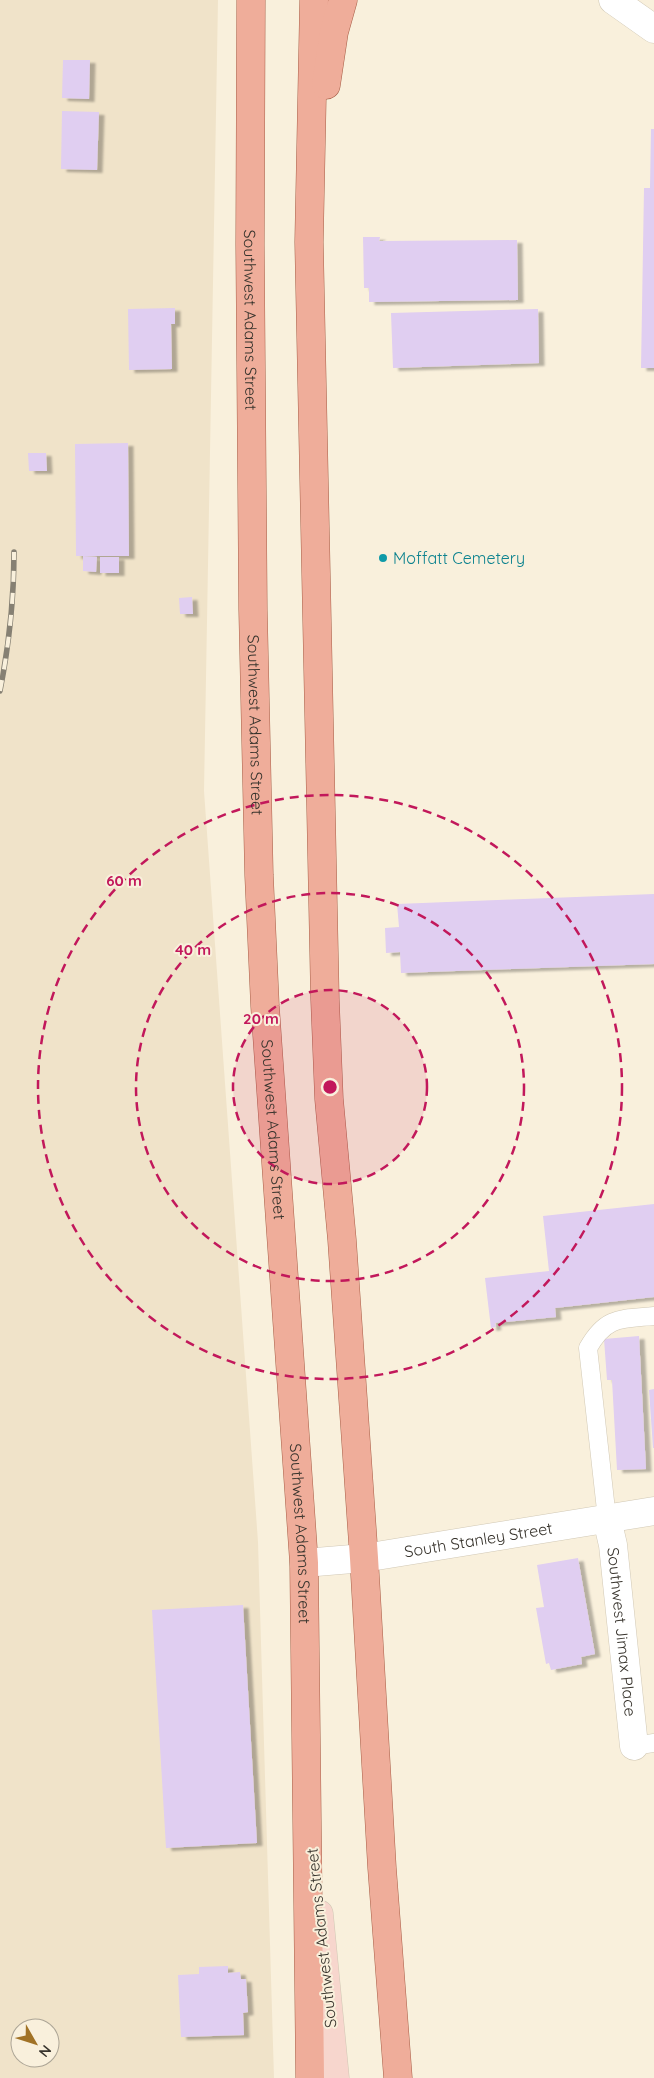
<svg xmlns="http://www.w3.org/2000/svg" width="654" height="2078" viewBox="0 0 654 2078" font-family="Quicksand,sans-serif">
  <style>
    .built { fill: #f0e3c9; fill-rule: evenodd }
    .building { fill: #e0cef1; filter: url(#shadow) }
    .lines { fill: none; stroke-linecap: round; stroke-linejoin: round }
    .service-casing { stroke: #d1c8b5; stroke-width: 19 }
    .minor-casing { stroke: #d1c8b5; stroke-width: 29 }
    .tertiary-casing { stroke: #d1c8b5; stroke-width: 29 }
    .secondary-casing { stroke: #d1c8b5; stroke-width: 29 }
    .primary-casing { stroke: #a85f48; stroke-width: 29 }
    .service { stroke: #fff; stroke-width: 18 }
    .minor { stroke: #fff; stroke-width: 28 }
    .tertiary { stroke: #fff; stroke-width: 28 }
    .secondary { stroke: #f7d6cd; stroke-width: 28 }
    .primary { stroke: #efad9a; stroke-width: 28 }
    .rail-casing { stroke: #868073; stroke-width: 5.5 }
    .rail { stroke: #f9f0dc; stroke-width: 4; stroke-dasharray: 11; stroke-linecap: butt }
    .ring { fill: none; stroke: #c2185b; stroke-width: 2.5; stroke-dasharray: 9 6 }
    .culture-dot { fill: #0f9aa8; stroke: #f9f0dc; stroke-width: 2 }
    .labels { text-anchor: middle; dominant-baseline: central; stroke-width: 4; stroke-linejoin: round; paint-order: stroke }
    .street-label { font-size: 16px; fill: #38342d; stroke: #f9f0dc }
    .culture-label { font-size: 16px; fill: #0d838f; stroke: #f9f0dc; text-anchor: start }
    .centre { fill: #c2185b; stroke: #f9f0dc; stroke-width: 2.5 }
    .ring-label { font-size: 15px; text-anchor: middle; font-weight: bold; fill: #c2185b; stroke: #f9f0dc; stroke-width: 4; stroke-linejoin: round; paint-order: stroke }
  </style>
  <defs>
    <filter id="shadow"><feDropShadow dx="5.5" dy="3" stdDeviation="1" flood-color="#0004"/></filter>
  </defs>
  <rect width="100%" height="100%" fill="#f9f0dc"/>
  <path class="built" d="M 0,0 L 218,0 L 204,791 L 258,1542 L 274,2078 L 0,2078 ZM 20,2028 L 50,2028 L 50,2058 L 20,2058 Z"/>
  <path class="building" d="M 63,60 L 90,60 L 89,99 L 62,98 Z
    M 62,111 L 99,112 L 97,170 L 61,169 Z
    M 651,129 L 654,129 L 654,368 L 641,368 L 644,188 L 650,188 Z
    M 363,237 L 380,237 L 379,241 L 517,240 L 518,300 L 369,302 L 369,288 L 364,288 Z
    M 175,308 L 175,324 L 171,324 L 172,369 L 129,370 L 128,309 Z
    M 538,309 L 539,363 L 393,368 L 391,313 Z
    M 128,443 L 129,556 L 76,556 L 75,444 Z
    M 28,453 L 46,453 L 47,471 L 29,471 Z
    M 83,556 L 97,557 L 96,572 L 83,571 Z
    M 100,557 L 119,557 L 119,573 L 100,573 Z
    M 192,597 L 193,614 L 180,614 L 179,598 Z
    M 654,894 L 654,964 L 401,973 L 400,952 L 386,953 L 385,928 L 399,927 L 397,904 Z
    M 654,1204 L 654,1297 L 555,1308 L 556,1317 L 495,1323 L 496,1327 L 491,1328 L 485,1278 L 549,1271 L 543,1216 Z
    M 639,1336 L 646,1469 L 617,1470 L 612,1380 L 607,1380 L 604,1339 Z
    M 654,1389 L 654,1448 L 653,1448 L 649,1390 Z
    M 578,1558 L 595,1654 L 581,1657 L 582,1664 L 551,1670 L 549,1663 L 546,1664 L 536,1608 L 544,1607 L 537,1565 Z
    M 243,1605 L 257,1843 L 166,1848 L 152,1610 Z
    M 228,1966 L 228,1973 L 240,1972 L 241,1979 L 246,1979 L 248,2012 L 243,2013 L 244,2035 L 181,2037 L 178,1975 L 199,1974 L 199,1967 Z"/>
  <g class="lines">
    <defs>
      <path id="service" d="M 607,1519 L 588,1348 C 606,1316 621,1319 654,1316
        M 634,1746 L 654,1743"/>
      <g id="minor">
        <path id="s1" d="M 607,1519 L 613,1545 L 634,1746"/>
        <path id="s2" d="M 304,1563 L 364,1558 L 654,1511"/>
      </g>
      <path id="tertiary" d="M 613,0 L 654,29"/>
      <path id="secondary" d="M 319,1914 L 335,2078"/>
      <g id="primary">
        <path id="s3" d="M 251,0 L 250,244 L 253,610 L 259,875 L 265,1006 L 304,1563 L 310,2078"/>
        <path d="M 314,0 L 309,242 L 325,1000 L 329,1099 L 342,1240 L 364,1558 L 382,1868 L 398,2078"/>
        <path d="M 326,85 L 334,32 L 343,0"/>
      </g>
    </defs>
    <use href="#service" class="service-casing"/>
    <use href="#minor" class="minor-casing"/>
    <use href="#tertiary" class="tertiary-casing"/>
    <use href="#secondary" class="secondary-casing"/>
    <use href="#primary" class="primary-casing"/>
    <use href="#service" class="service"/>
    <use href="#minor" class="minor"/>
    <use href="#tertiary" class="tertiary"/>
    <use href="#secondary" class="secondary"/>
    <use href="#primary" class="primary"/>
    <defs>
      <path id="rail" d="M 0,691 C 9,645 14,599 14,552"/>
    </defs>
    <use href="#rail" class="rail-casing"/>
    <use href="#rail" class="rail"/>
  </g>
  <circle cx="330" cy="1087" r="97" fill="#c2185b" fill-opacity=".12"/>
  <g class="ring">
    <circle cx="330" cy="1087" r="97"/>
    <circle cx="330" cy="1087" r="194"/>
    <circle cx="330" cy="1087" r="292"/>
  </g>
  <circle class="culture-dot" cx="383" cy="558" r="5"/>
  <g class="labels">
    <g class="street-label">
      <text stroke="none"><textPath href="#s3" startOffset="320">Southwest Adams Street</textPath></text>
      <text stroke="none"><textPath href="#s3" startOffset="725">Southwest Adams Street</textPath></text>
      <text stroke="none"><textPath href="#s3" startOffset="1130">Southwest Adams Street</textPath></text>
      <text stroke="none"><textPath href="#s3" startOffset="1535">Southwest Adams Street</textPath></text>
      <text stroke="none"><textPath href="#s2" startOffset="176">South Stanley Street</textPath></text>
      <text stroke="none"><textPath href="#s1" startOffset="114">Southwest Jimax Place</textPath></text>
      <text transform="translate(321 1938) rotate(-96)">Southwest Adams Street</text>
    </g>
    <g class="culture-label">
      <text x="393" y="558">Moffatt Cemetery</text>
    </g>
  </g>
  <circle cx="330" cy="1087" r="8" class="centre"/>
  <g class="ring-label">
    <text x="124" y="886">60 m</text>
    <text x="193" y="955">40 m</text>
    <text x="261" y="1024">20 m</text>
  </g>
  <g transform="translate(35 2043) rotate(129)"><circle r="24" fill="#f9f0dc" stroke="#aca596"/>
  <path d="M0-4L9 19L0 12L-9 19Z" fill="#a17225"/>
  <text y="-8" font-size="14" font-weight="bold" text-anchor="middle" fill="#38342d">N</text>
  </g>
</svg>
